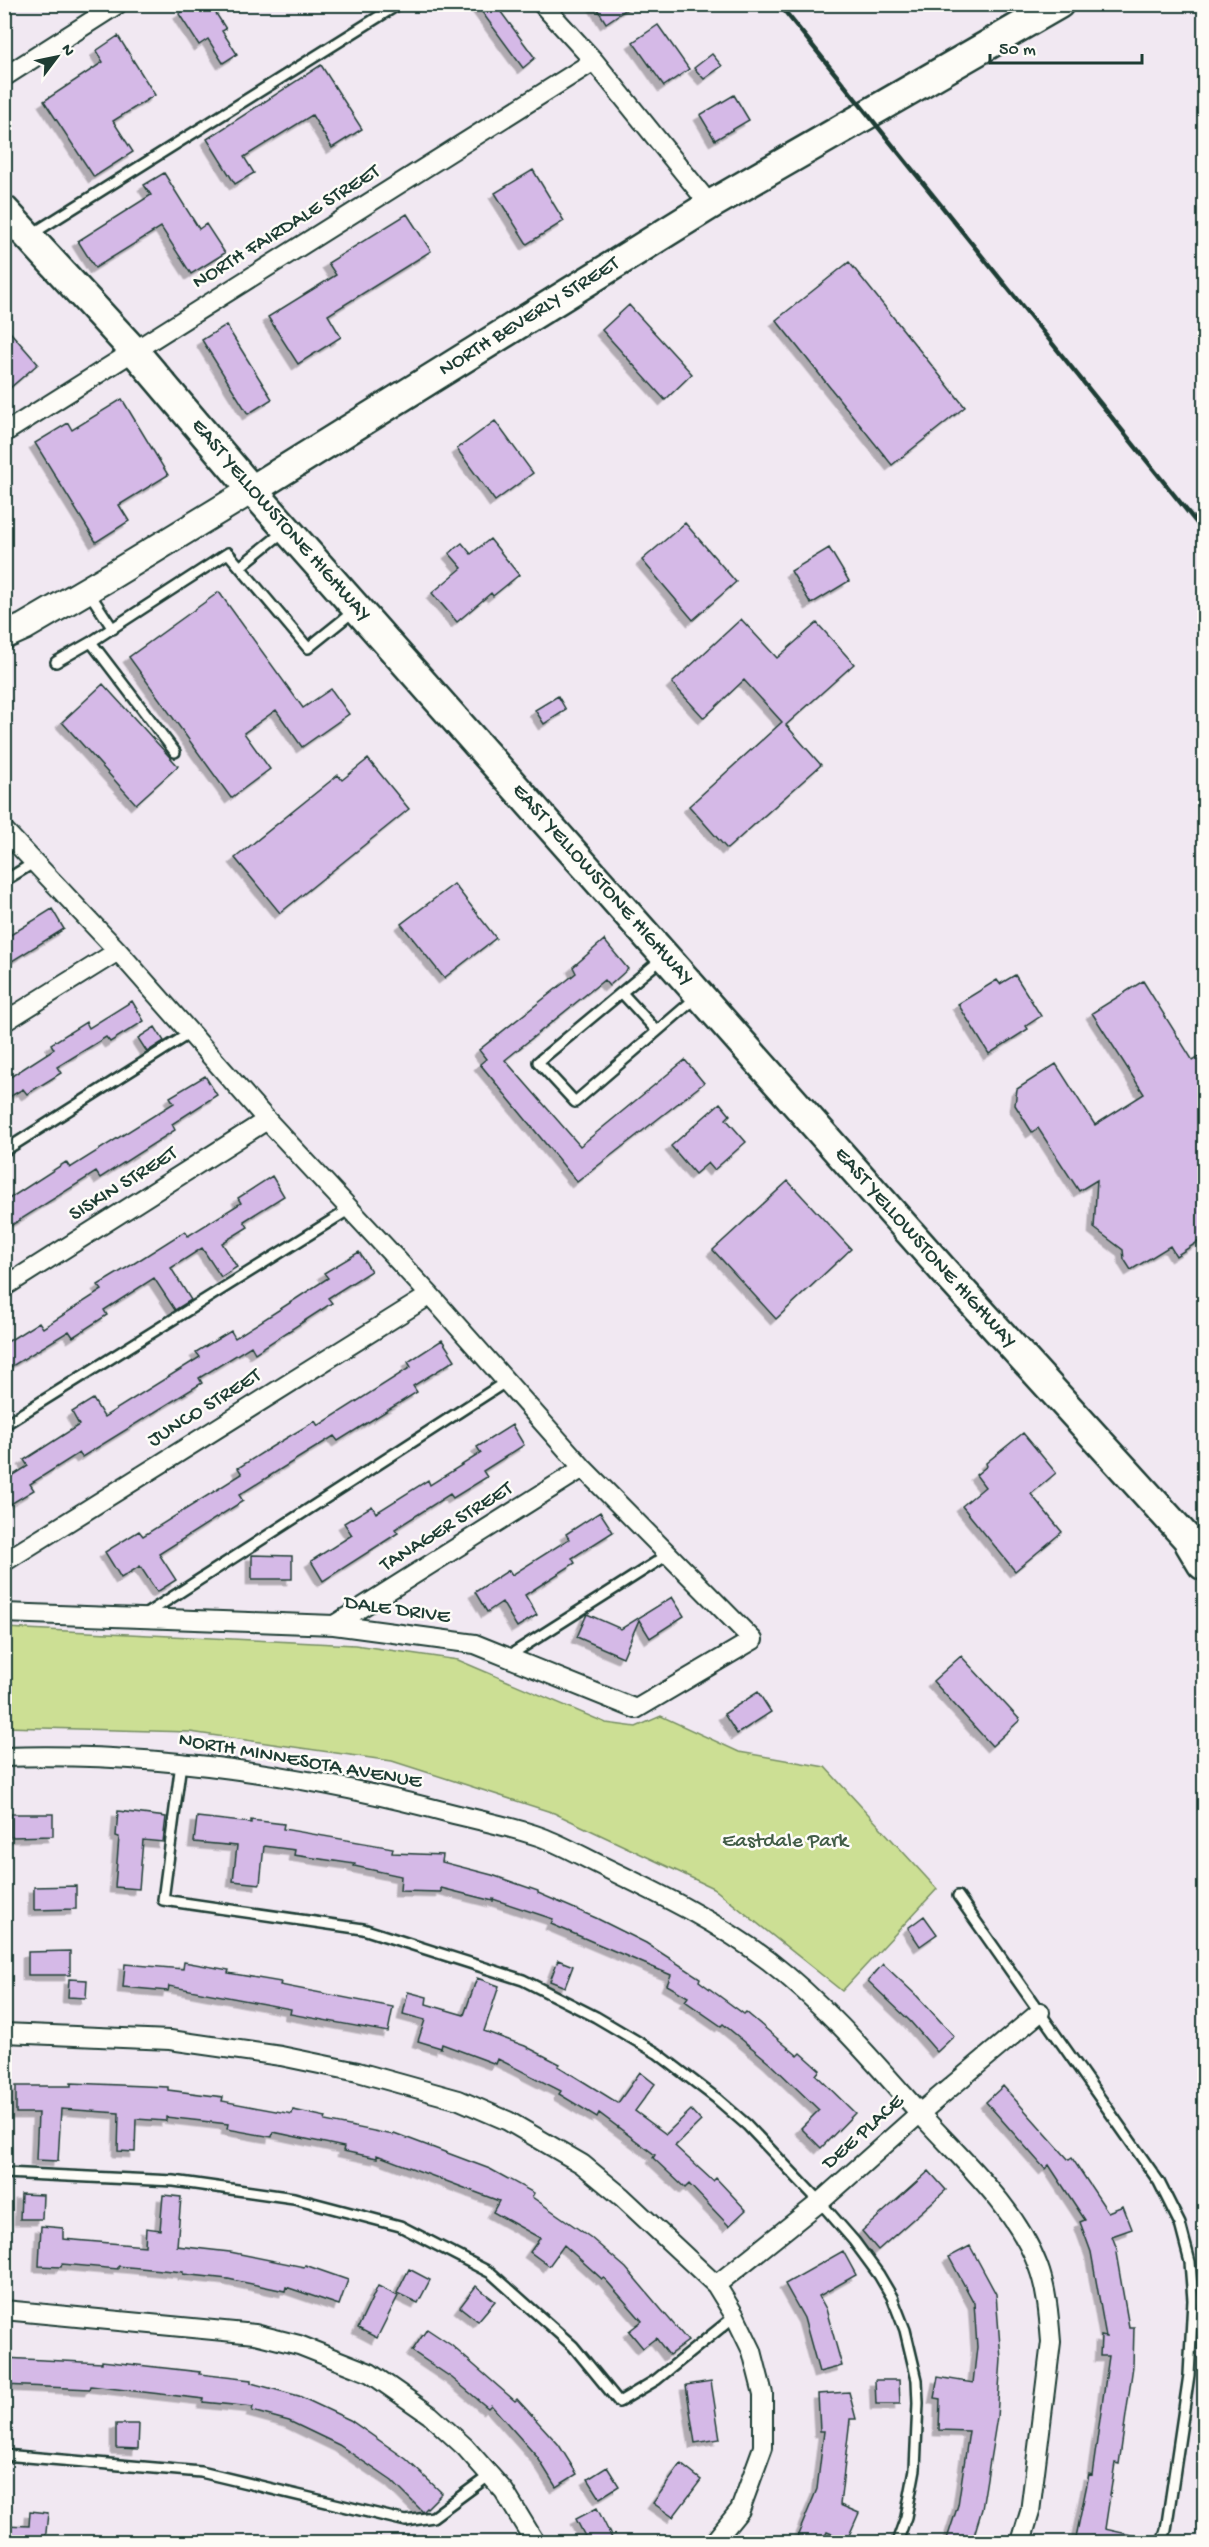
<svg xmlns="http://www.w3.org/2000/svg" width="1209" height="2547" viewBox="0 0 1209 2547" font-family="'Gochi Hand',sans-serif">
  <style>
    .green { fill: #ccdf94; stroke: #768e64; stroke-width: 1.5 }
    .building { fill: #d5b9e7; stroke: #1f3d34; stroke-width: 1.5; filter: url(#shadow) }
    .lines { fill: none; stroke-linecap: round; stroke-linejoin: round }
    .lane-casing { stroke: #1f3d34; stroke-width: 14 }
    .street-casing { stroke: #1f3d34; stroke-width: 22 }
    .secondary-casing { stroke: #1f3d34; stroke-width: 30 }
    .primary-casing { stroke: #1f3d34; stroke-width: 33 }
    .highway-casing { stroke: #1f3d34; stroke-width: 38 }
    .lane { stroke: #fdfcf7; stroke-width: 9 }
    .street { stroke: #fdfcf7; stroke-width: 18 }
    .secondary { stroke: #fdfcf7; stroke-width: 26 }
    .primary { stroke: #fdfcf7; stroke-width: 28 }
    .highway { stroke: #fdfcf7; stroke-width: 33 }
    .rail { stroke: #1f3d34; stroke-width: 4.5 }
    .labels { text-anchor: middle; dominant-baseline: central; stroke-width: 5; stroke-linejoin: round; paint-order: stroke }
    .street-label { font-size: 21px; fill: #1f3d34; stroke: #fdfcf7 }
    .park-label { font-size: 21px; fill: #425d47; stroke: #fdfcf7 }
  </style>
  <defs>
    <filter id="shadow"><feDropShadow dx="-5.5" dy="5.5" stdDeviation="0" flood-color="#0004"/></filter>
  </defs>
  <rect width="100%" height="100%" fill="#f1e8f2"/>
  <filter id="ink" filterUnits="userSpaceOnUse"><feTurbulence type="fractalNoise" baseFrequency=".0167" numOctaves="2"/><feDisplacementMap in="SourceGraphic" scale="12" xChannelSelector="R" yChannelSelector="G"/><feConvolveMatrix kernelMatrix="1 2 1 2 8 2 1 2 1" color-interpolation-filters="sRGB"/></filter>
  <g filter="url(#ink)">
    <path class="green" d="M 5,1628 L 355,1645 L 458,1660 L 606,1723 L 636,1727 L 661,1716 L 739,1752 L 825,1767 L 937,1889 L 842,1991 L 713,1888 L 554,1813 L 392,1761 L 190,1732 L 5,1727 Z"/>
    <path class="building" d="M 193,4 L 210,4 L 226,29 L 222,31 L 237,54 L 223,63 L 208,39 L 199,45 L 179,14 Z
      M 476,4 L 495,4 L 535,58 L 523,68 Z
      M 594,4 L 634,4 L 606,23 Z
      M 658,25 L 689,69 L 664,86 L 633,42 Z
      M 118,36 L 155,95 L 113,121 L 133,152 L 94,177 L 44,101 L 103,62 L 96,51 Z
      M 712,54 L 722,66 L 704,79 L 694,68 Z
      M 321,65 L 362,129 L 332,148 L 312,115 L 244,157 L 254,173 L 235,184 L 207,139 Z
      M 734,95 L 749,120 L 715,140 L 700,115 Z
      M 533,170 L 564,221 L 527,244 L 495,193 Z
      M 164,173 L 199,229 L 206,224 L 225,253 L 191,274 L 161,227 L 95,268 L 78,241 L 151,195 L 144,185 Z
      M 407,214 L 431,251 L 328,315 L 341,337 L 298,364 L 268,317 L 336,275 L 328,263 Z
      M 849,262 L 965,407 L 892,465 L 776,320 Z
      M 629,305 L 692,374 L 665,400 L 602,330 Z
      M 4,325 L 38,364 L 4,393 Z
      M 226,325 L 272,399 L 248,414 L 202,340 Z
      M 122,399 L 168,475 L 119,505 L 129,521 L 96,542 L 35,443 L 68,423 L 72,430 Z
      M 495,421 L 533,473 L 495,501 L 457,449 Z
      M 685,523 L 736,582 L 693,620 L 642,560 Z
      M 490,539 L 519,575 L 493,596 L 491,593 L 457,622 L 432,593 L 462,568 L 449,553 L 462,543 L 471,554 Z
      M 829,548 L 849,581 L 811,604 L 791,571 Z
      M 219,592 L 303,708 L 331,689 L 349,714 L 302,747 L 276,710 L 244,733 L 270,769 L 231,798 L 129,657 Z
      M 741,619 L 777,658 L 817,623 L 854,664 L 786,725 L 821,765 L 727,849 L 689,806 L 782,722 L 744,680 L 704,718 L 672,683 Z
      M 103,684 L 178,766 L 136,804 L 62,722 Z
      M 558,696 L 566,710 L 544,724 L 535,710 Z
      M 368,759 L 409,809 L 280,913 L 235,858 L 338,775 L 342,780 Z
      M 454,884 L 496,938 L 444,978 L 401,924 Z
      M 52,909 L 64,929 L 4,966 L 4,939 Z
      M 604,940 L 628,969 L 609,986 L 604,980 L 505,1060 L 580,1146 L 685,1060 L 704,1083 L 577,1182 L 480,1064 L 486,1059 L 479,1050 L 576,973 L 573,967 Z
      M 1015,975 L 1041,1016 L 1026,1026 L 1028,1029 L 989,1054 L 958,1004 L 997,980 L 1000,984 Z
      M 1143,981 L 1193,1061 L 1204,1054 L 1204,1238 L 1176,1256 L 1170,1246 L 1131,1270 L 1124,1259 L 1123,1250 L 1094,1228 L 1097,1180 L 1079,1191 L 1038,1128 L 1032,1132 L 1015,1105 L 1017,1089 L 1056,1064 L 1095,1125 L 1144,1094 L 1092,1013 Z
      M 132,1001 L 144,1021 L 110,1042 L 106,1037 L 57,1067 L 61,1073 L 27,1094 L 23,1089 L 4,1100 L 4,1081 L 54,1049 L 51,1044 L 86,1022 L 89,1028 Z
      M 155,1027 L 164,1041 L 147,1052 L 138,1038 Z
      M 205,1076 L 217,1095 L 172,1124 L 175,1130 L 100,1178 L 96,1172 L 4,1230 L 4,1202 L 66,1162 L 70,1168 L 174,1103 L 170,1097 Z
      M 720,1103 L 730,1115 L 726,1119 L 746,1142 L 714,1170 L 708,1163 L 695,1174 L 671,1146 Z
      M 272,1176 L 284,1196 L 244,1221 L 248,1227 L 222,1243 L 237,1267 L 221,1277 L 202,1248 L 171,1268 L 191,1300 L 175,1310 L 154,1278 L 104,1310 L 107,1315 L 73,1337 L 69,1331 L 4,1371 L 4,1344 L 39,1322 L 43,1328 L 102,1290 L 98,1285 L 133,1264 L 185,1231 L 188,1236 L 241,1203 L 238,1198 Z
      M 788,1181 L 851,1249 L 776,1319 L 713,1250 Z
      M 359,1252 L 371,1271 L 328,1298 L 332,1303 L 255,1353 L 251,1346 L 199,1378 L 202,1383 L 82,1457 L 79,1453 L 30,1484 L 34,1490 L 4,1508 L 4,1481 L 28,1466 L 24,1460 L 79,1425 L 72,1412 L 93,1399 L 104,1417 L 200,1357 L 196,1352 L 231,1331 L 235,1338 L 285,1306 L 328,1278 L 324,1273 Z
      M 442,1340 L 455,1360 L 413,1386 L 417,1392 L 338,1441 L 334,1436 L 292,1462 L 239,1495 L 243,1501 L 159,1554 L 176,1580 L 157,1592 L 140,1566 L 121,1578 L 105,1552 L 139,1531 L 143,1536 L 242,1474 L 238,1468 L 273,1446 L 315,1421 L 318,1426 L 411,1367 L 408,1362 Z
      M 512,1425 L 524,1445 L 483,1471 L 487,1477 L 453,1498 L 450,1494 L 395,1529 L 398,1533 L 323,1581 L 311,1561 L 352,1535 L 344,1523 L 372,1506 L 376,1513 L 428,1480 L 430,1485 L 481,1453 L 477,1447 Z
      M 1023,1433 L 1056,1473 L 1031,1494 L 1062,1532 L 1015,1571 L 962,1506 L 985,1487 L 976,1475 L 987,1466 L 986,1463 Z
      M 600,1512 L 613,1532 L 572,1558 L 575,1563 L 525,1595 L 537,1615 L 517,1627 L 502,1602 L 487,1612 L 475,1592 L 509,1570 L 512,1575 L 569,1539 L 566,1534 Z
      M 252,1555 L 292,1556 L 292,1579 L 252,1579 Z
      M 672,1597 L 684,1616 L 650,1638 L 639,1620 L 623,1657 L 577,1637 L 587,1614 L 621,1629 Z
      M 961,1656 L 1020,1720 L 992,1746 L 933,1681 Z
      M 758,1692 L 771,1712 L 737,1734 L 724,1714 Z
      M 118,1811 L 166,1817 L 163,1842 L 143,1840 L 139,1889 L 115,1887 L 119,1837 L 116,1836 Z
      M 11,1814 L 53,1814 L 53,1836 L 11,1837 Z
      M 197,1817 L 251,1823 L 251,1820 L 284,1824 L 283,1829 L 393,1848 L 392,1853 L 443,1855 L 442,1862 L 492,1875 L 538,1891 L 538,1893 L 596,1918 L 646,1943 L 700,1978 L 699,1981 L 744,2014 L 746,2012 L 798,2056 L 801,2053 L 820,2070 L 816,2075 L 855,2113 L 821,2148 L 801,2128 L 819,2110 L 769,2062 L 723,2024 L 721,2026 L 685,2001 L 688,1997 L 667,1985 L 671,1975 L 551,1924 L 553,1919 L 493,1899 L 493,1901 L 441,1888 L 441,1892 L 400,1891 L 401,1876 L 354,1866 L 355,1864 L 294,1855 L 295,1850 L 264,1846 L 260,1884 L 233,1881 L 237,1846 L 194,1842 Z
      M 76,1886 L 76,1909 L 34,1910 L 34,1887 Z
      M 924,1916 L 937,1934 L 920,1946 L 908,1928 Z
      M 70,1951 L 70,1975 L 28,1975 L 28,1952 Z
      M 558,1960 L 573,1966 L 565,1987 L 550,1981 Z
      M 184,1962 L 229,1970 L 228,1973 L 281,1982 L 280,1985 L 393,2007 L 388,2032 L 290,2014 L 291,2009 L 169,1986 L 168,1991 L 123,1987 L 125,1964 L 183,1969 Z
      M 883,1964 L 917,1996 L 954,2036 L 937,2052 L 910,2021 L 868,1981 Z
      M 477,1978 L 499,1986 L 484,2031 L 525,2046 L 560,2064 L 558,2066 L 618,2103 L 640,2072 L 655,2084 L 635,2111 L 666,2134 L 691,2110 L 701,2121 L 675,2146 L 713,2181 L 716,2178 L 746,2210 L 729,2226 L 689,2184 L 685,2188 L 653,2158 L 655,2155 L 599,2113 L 597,2117 L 559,2094 L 561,2091 L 498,2059 L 496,2064 L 442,2044 L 441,2048 L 418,2041 L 425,2020 L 403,2014 L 408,1992 L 427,1997 L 426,2004 L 464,2015 Z
      M 69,1979 L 87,1980 L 86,1998 L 68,1997 Z
      M 71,2083 L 168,2087 L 168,2090 L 223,2097 L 222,2101 L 292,2114 L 293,2110 L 326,2117 L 325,2121 L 393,2135 L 394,2133 L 490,2169 L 534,2193 L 532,2197 L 590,2237 L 626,2268 L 688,2341 L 669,2355 L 656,2338 L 643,2348 L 629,2331 L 642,2321 L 604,2278 L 602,2279 L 564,2245 L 549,2266 L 530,2252 L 540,2238 L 493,2212 L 499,2201 L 377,2155 L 377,2158 L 343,2151 L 344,2147 L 273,2132 L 272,2137 L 227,2129 L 228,2124 L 166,2117 L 166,2121 L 136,2119 L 135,2152 L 118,2151 L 119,2113 L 61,2109 L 58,2161 L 36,2160 L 38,2113 L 16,2113 L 16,2086 L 71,2086 Z
      M 1003,2086 L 1069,2160 L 1072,2158 L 1108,2212 L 1123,2206 L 1132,2229 L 1112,2236 L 1118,2252 L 1116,2253 L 1129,2327 L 1134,2327 L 1133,2366 L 1119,2464 L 1115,2463 L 1105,2529 L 1136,2536 L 1135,2542 L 1075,2542 L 1089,2474 L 1092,2475 L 1109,2356 L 1100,2356 L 1101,2336 L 1106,2337 L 1091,2252 L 1080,2222 L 1085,2220 L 1049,2165 L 1045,2169 L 986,2102 Z
      M 929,2171 L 946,2190 L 878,2250 L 862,2231 Z
      M 21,2194 L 43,2195 L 42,2219 L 20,2219 Z
      M 163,2195 L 181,2197 L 177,2246 L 230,2252 L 304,2267 L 305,2265 L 348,2280 L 339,2305 L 286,2287 L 285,2291 L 228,2279 L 183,2274 L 183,2272 L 118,2266 L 118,2269 L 62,2264 L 61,2267 L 39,2266 L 41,2226 L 63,2228 L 63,2239 L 145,2246 L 146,2228 L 160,2230 Z
      M 970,2246 L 996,2294 L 1001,2359 L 997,2417 L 982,2509 L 972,2542 L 946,2542 L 958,2505 L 969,2431 L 939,2430 L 940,2399 L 934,2398 L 938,2377 L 973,2383 L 977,2347 L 974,2303 L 949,2257 Z
      M 843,2251 L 856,2275 L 819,2296 L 826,2309 L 842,2366 L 819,2372 L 804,2318 L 785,2284 Z
      M 409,2269 L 430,2280 L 418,2303 L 397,2293 Z
      M 378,2286 L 398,2296 L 377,2338 L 358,2328 Z
      M 476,2286 L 495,2301 L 478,2321 L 460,2307 Z
      M 427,2329 L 451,2345 L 515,2401 L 517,2399 L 559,2445 L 577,2474 L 556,2487 L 538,2458 L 491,2405 L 488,2408 L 452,2378 L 412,2351 Z
      M 4,2358 L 102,2363 L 102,2361 L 200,2372 L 199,2374 L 251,2380 L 251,2383 L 299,2396 L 350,2420 L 406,2459 L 442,2493 L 423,2512 L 392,2481 L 339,2445 L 289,2421 L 252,2411 L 253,2407 L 203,2402 L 204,2399 L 91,2386 L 90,2389 L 4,2385 Z
      M 875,2380 L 899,2380 L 900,2404 L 876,2404 Z
      M 711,2381 L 720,2439 L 695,2443 L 686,2385 Z
      M 849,2392 L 856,2419 L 850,2419 L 840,2505 L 859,2513 L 847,2540 L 827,2532 L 822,2542 L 795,2542 L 817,2489 L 824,2431 L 820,2431 L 818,2394 Z
      M 116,2424 L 139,2424 L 138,2449 L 116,2448 Z
      M 681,2464 L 701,2480 L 673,2517 L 653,2503 Z
      M 607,2467 L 619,2486 L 600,2498 L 588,2479 Z
      M 597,2508 L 614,2542 L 588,2542 L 576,2519 Z
      M 30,2511 L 48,2513 L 45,2542 L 4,2542 L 4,2525 L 29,2526 Z"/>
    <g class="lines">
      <defs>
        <path id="lane" d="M 32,234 L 399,4
          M 241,566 L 283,532
          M 88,591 L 113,629
          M 56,662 L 91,642
          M 175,752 L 91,642 L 228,553 L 308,648 L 354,611
          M 4,881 L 35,862
          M 663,958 L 538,1062 L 575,1102 L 698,996
          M 622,993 L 657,1031
          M 4,1151 L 190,1033
          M 4,1425 L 350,1209
          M 143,1616 L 507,1381
          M 507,1657 L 669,1554
          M 181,1763 L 163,1900 L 363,1929 L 523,1980 L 596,2017 L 657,2053 L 716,2098 L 747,2125 L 820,2202 L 854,2241 L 879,2275 L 892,2297 L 905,2330 L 917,2380 L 918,2403 L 915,2469 L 906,2517 L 897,2542
          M 958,1896 L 1159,2182 L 1180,2224 L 1190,2262 L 1193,2300 L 1189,2375 L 1166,2530 L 1162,2542
          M 4,2173 L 174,2181 L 294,2198 L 400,2226 L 491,2273 L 573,2346 L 619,2402 L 656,2380 L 735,2316
          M 4,2455 L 201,2472 L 406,2521 L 433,2517 L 490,2475"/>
        <path id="street" d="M 542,4 L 594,61 L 710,205
          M 4,77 L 118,4
          M 4,433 L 594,61
          M 4,830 L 118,951 L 267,1120 L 430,1295 L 583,1468 L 753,1640 L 636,1709 L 475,1644 L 334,1625 L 4,1613
          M 4,1022 L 118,951
          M 4,1287 L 267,1120
          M 4,1562 L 430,1295
          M 334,1625 L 583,1468
          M 4,1757 C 155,1752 308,1775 454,1814 C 482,1821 513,1827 541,1837 C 563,1845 585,1858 606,1868 C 662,1895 719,1923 769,1961 C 827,2006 875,2063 924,2118 C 965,2163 1016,2208 1038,2266 C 1047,2290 1049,2317 1051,2342 L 1030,2512 L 1021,2542
          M 4,2033 L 170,2040 L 281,2056 L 358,2072 L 459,2100 L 508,2121 L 582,2164 L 622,2197 L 716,2285 L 735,2316 L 752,2351 L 763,2394 L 763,2447 L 740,2510 L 714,2542
          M 716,2285 L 820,2202 L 920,2113 L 1040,2012
          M 4,2310 L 255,2334 L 299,2345 L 370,2373 L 430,2415 L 465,2447 L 504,2491 L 535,2542"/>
        <path id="secondary" d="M 4,636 L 24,627 L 111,576 L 252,490"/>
        <g id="primary">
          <path id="s1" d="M 4,210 L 135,352 L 252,490 L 944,1271 L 1204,1557"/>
          <path id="s2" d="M 252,490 L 710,205 L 1059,4"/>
        </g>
        <path id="highway" d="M 1192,1543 L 1204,1563"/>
      </defs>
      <use href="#lane" class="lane-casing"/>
      <use href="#street" class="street-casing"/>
      <use href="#secondary" class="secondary-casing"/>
      <use href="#primary" class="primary-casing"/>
      <use href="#highway" class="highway-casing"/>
      <use href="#lane" class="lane"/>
      <use href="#street" class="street"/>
      <use href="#secondary" class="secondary"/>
      <use href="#primary" class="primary"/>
      <use href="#highway" class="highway"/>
      <path class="rail" d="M 779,4 L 1204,532"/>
    </g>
  </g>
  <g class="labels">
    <g class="street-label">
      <text transform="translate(287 228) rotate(-32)">NORTH FAIRDALE STREET</text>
      <text stroke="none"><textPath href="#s2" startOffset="327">NORTH BEVERLY STREET</textPath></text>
      <text stroke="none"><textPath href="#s1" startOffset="416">EAST YELLOWSTONE HIGHWAY</textPath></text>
      <text stroke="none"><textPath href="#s1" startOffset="902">EAST YELLOWSTONE HIGHWAY</textPath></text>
      <text transform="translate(124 1185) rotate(-32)">SISKIN STREET</text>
      <text stroke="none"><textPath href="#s1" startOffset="1388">EAST YELLOWSTONE HIGHWAY</textPath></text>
      <text transform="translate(205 1409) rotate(-32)">JUNCO STREET</text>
      <text transform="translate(447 1528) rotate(-32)">TANAGER STREET</text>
      <text transform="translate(397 1611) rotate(8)">DALE DRIVE</text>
      <text transform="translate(300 1762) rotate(10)">NORTH MINNESOTA AVENUE</text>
      <text transform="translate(864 2133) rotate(-42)">DEE PLACE</text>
    </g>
    <g class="park-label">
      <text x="785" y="1842">Eastdale Park</text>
    </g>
  </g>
  <rect width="1209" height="2547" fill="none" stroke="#fdfcf7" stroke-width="24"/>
  <rect x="12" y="12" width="1185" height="2523" fill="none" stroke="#1f3d34" stroke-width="2" filter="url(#ink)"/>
  <g transform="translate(57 57) rotate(58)" stroke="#fdfcf7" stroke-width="4.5" paint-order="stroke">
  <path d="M0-4.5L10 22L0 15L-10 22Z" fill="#1f3d34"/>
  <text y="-9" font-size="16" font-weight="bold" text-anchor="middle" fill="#1f3d34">N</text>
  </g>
  <path d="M990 54v9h152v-9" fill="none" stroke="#1f3d34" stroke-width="3"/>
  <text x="999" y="54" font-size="18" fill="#1f3d34" stroke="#fdfcf7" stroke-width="4.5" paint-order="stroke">50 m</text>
</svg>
